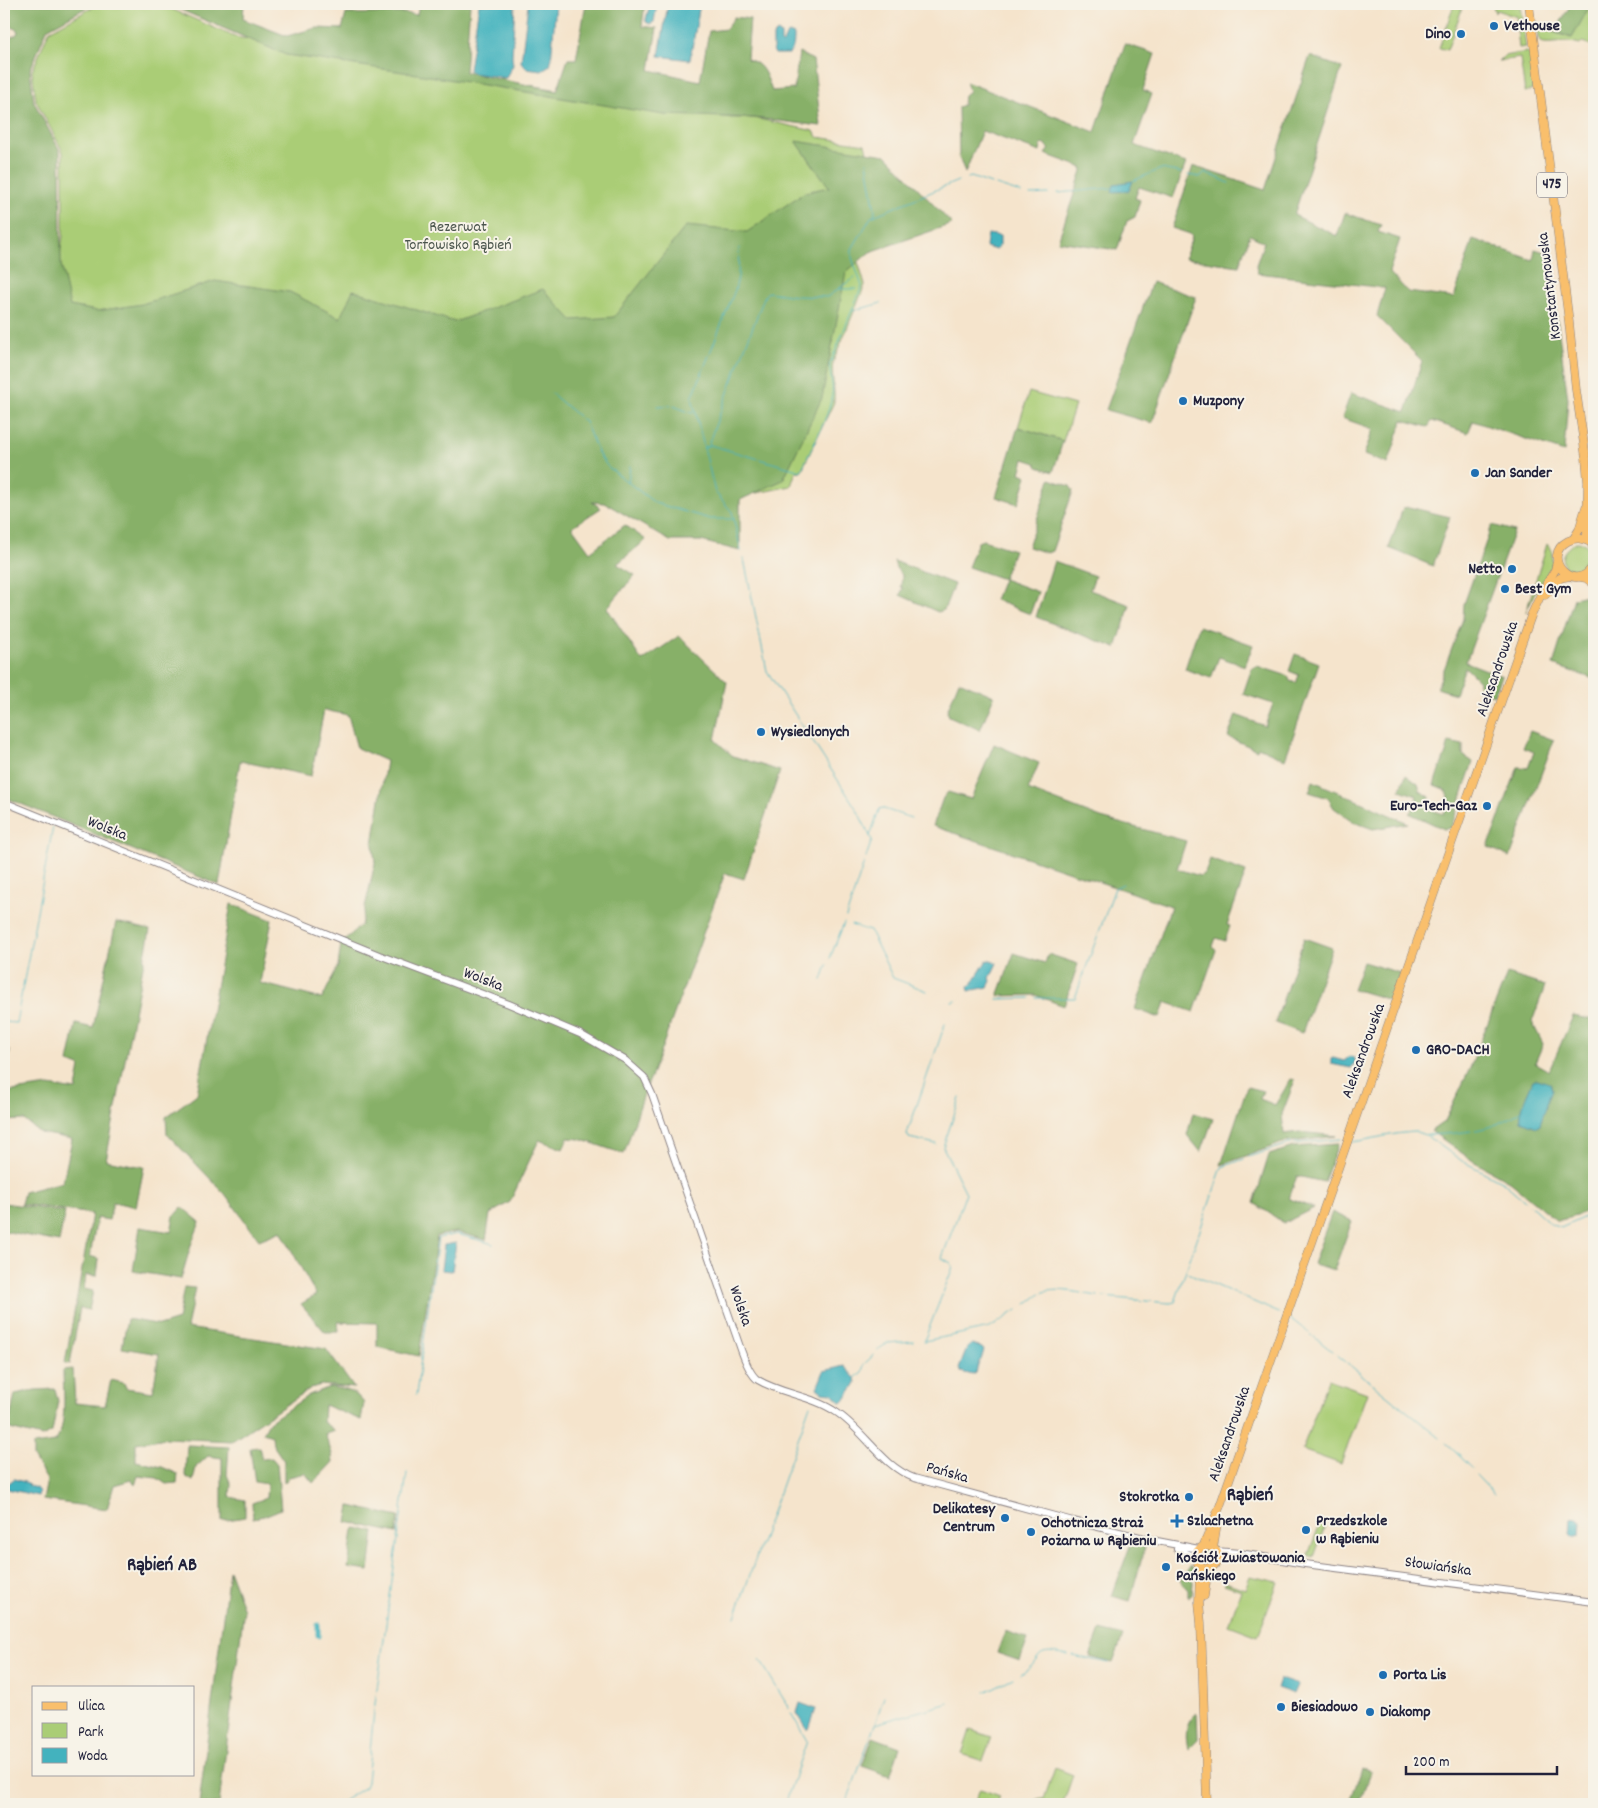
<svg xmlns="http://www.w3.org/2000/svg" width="1598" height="1808" viewBox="0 0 1598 1808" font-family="Dekko,sans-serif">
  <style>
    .green { fill: #aacd76; stroke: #667858 }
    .forest { fill: #87b067; stroke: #546951 }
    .water { fill: #43b2be; stroke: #326a7c }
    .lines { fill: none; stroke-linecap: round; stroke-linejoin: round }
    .stream { stroke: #43b2be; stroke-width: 1 }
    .canal { stroke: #43b2be; stroke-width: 5 }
    .minor-casing { stroke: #8c8384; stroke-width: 8 }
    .major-casing { stroke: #8c8384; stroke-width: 9 }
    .minor { stroke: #fff; stroke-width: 6 }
    .major { stroke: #f9bf6c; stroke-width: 8 }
    .poi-dot { fill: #1f6fb2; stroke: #f7f3e8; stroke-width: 2 }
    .labels { text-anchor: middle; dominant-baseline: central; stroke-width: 4; stroke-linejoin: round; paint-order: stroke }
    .shield { fill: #f7f3e8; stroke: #62616f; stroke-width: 1 }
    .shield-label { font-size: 15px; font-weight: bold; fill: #22223b }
    .poi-label { font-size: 16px; font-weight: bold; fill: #22223b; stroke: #f7f3e8; text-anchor: start }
    .park-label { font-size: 16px; fill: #4b554d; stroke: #f7f3e8 }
    .street-label { font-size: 16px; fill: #22223b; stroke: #f7f3e8 }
    .quarter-label { font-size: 19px; font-weight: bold; fill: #22223b; stroke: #f7f3e8 }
  </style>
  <rect width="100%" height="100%" fill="#f7f3e8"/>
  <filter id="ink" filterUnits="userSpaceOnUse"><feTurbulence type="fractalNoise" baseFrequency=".02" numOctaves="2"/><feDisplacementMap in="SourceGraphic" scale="10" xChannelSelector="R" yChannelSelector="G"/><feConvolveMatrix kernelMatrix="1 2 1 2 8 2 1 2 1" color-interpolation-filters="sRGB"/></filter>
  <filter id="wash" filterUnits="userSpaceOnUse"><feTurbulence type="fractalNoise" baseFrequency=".0096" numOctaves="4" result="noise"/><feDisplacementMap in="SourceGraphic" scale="20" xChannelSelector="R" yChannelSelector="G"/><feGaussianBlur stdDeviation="1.12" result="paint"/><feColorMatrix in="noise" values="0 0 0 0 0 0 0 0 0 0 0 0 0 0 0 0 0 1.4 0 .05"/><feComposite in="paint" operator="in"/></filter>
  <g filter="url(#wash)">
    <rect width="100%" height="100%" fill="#f5e4cc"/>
    <path class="green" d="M 99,4 L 160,4 L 235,37 L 731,118 L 754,118 L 814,131 L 817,137 L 865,144 L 869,160 L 866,235 L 858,262 L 865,285 L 833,362 C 831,375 835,388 834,402 L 801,472 L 796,471 L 791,486 L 723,500 L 91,333 L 54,292 L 63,236 L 63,152 L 36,101 L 32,71 L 49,31 Z
      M 1591,4 L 1594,4 L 1594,46 L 1582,42 L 1580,44 C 1564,39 1551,46 1540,42 L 1537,27 L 1571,38 Z
      M 1454,5 L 1463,6 L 1447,50 L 1439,48 Z
      M 1493,5 L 1520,6 L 1526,47 L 1519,48 L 1516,21 L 1517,17 L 1496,10 L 1495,13 Z
      M 1527,52 L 1531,55 L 1533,90 L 1525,92 L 1520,58 L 1499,61 L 1504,56 Z
      M 1029,392 L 1075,405 L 1063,441 L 1018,427 Z
      M 1576,542 C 1584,542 1588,545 1591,553 L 1588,567 L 1578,572 L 1569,571 C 1556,559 1564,549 1576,542 Z
      M 1547,544 L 1552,550 L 1552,566 L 1535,592 L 1526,612 Z
      M 1328,1379 L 1367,1393 L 1341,1464 L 1302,1450 Z
      M 1320,1524 L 1325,1526 L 1314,1557 L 1308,1555 Z
      M1200 1557a7 7 0 1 1 14 0a7 7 0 1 1-14 0Z
      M 1250,1576 L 1278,1582 L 1258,1636 L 1229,1625 L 1241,1590 L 1224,1584 L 1225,1582 L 1245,1589 Z
      M 970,1730 L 992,1737 L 983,1761 L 962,1754 Z
      M 1055,1768 L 1073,1775 L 1063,1804 L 1034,1804 L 1035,1801 L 1040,1798 L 1044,1799 Z
      M 980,1789 L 1000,1796 L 997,1804 L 974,1804 Z"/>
    <path class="forest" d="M 4,4 L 93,4 L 47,29 L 30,70 L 34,102 L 60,151 L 61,264 L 70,306 L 97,311 L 142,304 L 215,281 L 290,292 L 340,318 L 353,290 L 455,322 L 543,289 L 572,320 L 614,317 L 686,226 L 747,232 L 805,192 L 829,187 L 796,141 L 886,155 L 952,224 L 870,252 L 846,272 L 822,398 L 783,480 L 740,500 L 740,551 L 701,541 L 670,541 L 605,503 L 592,502 L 601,508 L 572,527 L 590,552 L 625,525 L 646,540 L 617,564 L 635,575 L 607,608 L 642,661 L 679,636 L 727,682 L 715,740 L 733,756 L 780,771 L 744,879 L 725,873 L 652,1075 L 646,1088 L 624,1154 L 580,1139 L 568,1138 L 563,1149 L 539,1140 L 510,1202 L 490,1214 L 486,1240 L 457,1232 L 437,1236 L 419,1356 L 377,1347 L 377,1323 L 338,1322 L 339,1332 L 325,1332 L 301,1304 L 316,1295 L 281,1231 L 259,1240 L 225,1194 L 167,1134 L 166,1117 L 197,1094 L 231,904 L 272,920 L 260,983 L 322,999 L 338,966 L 341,944 L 361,925 L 375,863 L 373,844 L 386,761 L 357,748 L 348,715 L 324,710 L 311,776 L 240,761 L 219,885 L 4,797 L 4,41 L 17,34 L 18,31 L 4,21 Z
      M 167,4 L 244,4 L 243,19 L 287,36 L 316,28 L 342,29 L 346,14 L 404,13 L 417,15 L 419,4 L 470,4 L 465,72 L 557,91 L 568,59 L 576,59 L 586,4 L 645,4 L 642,26 L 657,28 L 650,70 L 700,81 L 709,31 L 726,29 L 734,17 L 750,19 L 747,59 C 764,64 766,75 772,91 L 794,89 L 799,53 L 813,60 L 821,126 L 754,118 L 664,115 L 417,74 L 286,55 Z
      M 1571,4 L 1591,4 L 1572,38 L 1555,32 Z
      M 1125,44 L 1155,54 L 1143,90 L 1152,94 L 1134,145 L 1186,163 L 1173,198 L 1139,187 L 1135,198 L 1140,200 L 1135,217 L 1127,221 L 1117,250 L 1058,241 L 1083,168 L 1045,154 L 1049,149 L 1046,144 L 1041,145 L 1040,152 L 982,131 L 965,173 L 959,156 L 958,107 L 963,105 L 964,95 L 969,91 L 966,82 L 1095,132 Z
      M 1310,56 L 1342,68 L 1294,215 L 1337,236 L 1345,213 L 1381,225 L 1378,232 L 1400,239 L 1389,272 L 1408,292 L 1454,298 L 1473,239 L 1533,260 L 1535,249 L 1548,253 L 1568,399 L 1564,452 L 1473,421 L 1468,433 L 1432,421 L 1428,427 L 1403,420 L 1388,464 L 1364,455 L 1373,429 L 1342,418 L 1351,393 L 1406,412 L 1422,361 L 1377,316 L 1385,288 L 1257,273 L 1256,265 L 1264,242 L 1250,235 L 1239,266 L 1185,258 L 1192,237 L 1190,234 L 1172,228 L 1193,166 L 1265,190 Z
      M 1152,282 L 1196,297 L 1152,423 L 1106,410 Z
      M 1018,427 L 1063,441 L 1053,472 L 1038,467 L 1036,463 L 1024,459 L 1020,473 L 1027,476 L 1018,504 L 996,497 Z
      M 1050,479 L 1070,486 L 1073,491 L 1052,551 L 1047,553 L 1028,547 Z
      M 1409,507 L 1450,517 L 1433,566 L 1389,548 L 1403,508 Z
      M 1492,525 L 1514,531 L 1466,662 L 1502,676 L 1494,695 L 1478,690 L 1479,681 L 1465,667 L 1455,694 L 1437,688 L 1463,619 L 1464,604 Z
      M 983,540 L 1014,550 L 1003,579 L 1038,592 L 1030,614 L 995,600 L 1003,579 L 968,567 L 978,542 Z
      M 894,561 L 954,584 L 944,610 L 938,612 L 900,595 L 903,588 L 901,587 L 902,575 L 896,568 Z
      M 1054,561 L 1095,576 L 1090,590 L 1130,605 L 1116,648 L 1036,617 Z
      M 1586,595 L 1594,605 L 1594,679 L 1553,665 L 1574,598 Z
      M 1199,626 L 1253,645 L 1245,666 L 1219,657 L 1211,678 L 1185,669 Z
      M 1295,654 L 1319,663 L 1285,759 L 1258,747 L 1257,750 L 1228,737 L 1236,715 L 1265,726 L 1273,704 L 1243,694 L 1252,668 L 1257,666 L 1288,676 L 1290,681 L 1296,683 L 1299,675 L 1289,671 Z
      M 959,681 L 994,696 L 980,730 L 949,716 L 947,711 Z
      M 1530,731 L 1554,740 L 1510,857 L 1488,847 L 1518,767 L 1528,768 L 1534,752 L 1523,748 Z
      M 1449,742 L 1463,745 L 1463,755 L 1473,762 L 1451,828 L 1444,829 L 1409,813 L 1413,809 L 1417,796 L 1400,790 L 1406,775 L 1418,784 L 1420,791 L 1430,797 L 1428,809 L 1444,814 L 1449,795 L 1444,789 L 1434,785 C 1438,770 1446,757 1449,742 Z
      M 994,744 L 1039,763 L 1028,790 L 1101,818 L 1186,841 L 1177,869 L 1200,876 L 1205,873 L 1210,859 L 1246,872 L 1227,925 L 1230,926 L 1225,941 L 1216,938 L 1213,946 L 1216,950 L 1194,1012 L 1165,1002 L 1160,1018 L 1135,1009 L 1171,906 L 933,826 L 943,798 L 948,792 L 971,799 Z
      M 1313,781 L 1408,823 L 1373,829 L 1354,822 L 1334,808 L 1328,798 L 1309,792 Z
      M 116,922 L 150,930 L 106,1160 L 144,1167 L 136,1207 L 113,1202 L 109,1220 L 97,1218 L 90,1256 L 99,1259 L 97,1276 L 86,1275 L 84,1289 L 93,1291 L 89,1310 L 80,1308 L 70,1364 L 65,1363 L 92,1214 L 21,1204 L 24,1192 L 63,1182 L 72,1139 L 40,1133 L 24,1120 L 4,1121 L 4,1050 L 10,1050 L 5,1092 L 49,1086 L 76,1090 L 80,1066 L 68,1062 L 76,1024 L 93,1028 Z
      M 1304,938 L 1332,948 L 1302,1033 L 1275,1023 Z
      M 1014,953 L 1045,963 L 1048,954 L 1078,964 L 1064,1006 L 1035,995 L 998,996 Z
      M 1363,962 L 1400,973 L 1390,1000 L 1353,989 Z
      M 1507,974 L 1545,986 L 1532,1022 L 1543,1044 L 1535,1063 L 1549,1071 L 1573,1016 L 1594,1020 L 1594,1207 L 1576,1216 L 1557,1221 L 1509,1181 L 1473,1161 L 1431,1131 L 1445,1121 L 1471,1066 Z
      M 1291,1079 L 1295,1080 L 1282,1114 L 1284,1134 L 1299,1132 L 1336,1136 L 1282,1143 L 1221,1165 L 1247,1087 L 1263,1091 L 1260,1099 L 1275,1105 Z
      M 1193,1113 L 1213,1119 L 1201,1152 L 1187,1135 Z
      M 1338,1144 L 1324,1182 L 1297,1176 L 1289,1199 L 1314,1208 L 1284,1223 L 1254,1203 L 1269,1155 L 1293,1147 Z
      M 4,1203 L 65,1212 L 59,1242 L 4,1231 Z
      M 182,1207 L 200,1222 L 191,1245 L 181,1279 L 133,1271 L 140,1227 L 171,1232 L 174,1216 Z
      M 1332,1212 L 1352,1221 L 1334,1270 L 1313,1264 Z
      M 184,1287 L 195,1288 L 187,1328 L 326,1349 L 354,1388 L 321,1385 L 311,1388 L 232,1441 L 166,1438 L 136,1443 L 136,1461 L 162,1467 L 178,1474 L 177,1483 L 166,1484 L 157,1478 L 138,1476 L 135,1485 L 131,1480 L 114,1485 L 107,1509 L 43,1500 L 47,1480 L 33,1457 L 33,1445 L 55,1442 C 68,1426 63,1389 63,1370 L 73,1369 L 75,1403 L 105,1406 L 111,1380 L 124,1383 L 126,1388 L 153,1392 L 159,1354 L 122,1348 L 127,1319 L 162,1325 L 178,1320 Z
      M 330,1387 C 346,1390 353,1389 364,1403 L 361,1420 L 324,1405 L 323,1422 L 335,1431 L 325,1434 L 332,1454 L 333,1462 L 313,1483 L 305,1473 L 289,1477 L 284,1483 L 284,1461 L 273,1445 L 272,1436 L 263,1433 L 269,1422 L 309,1395 Z
      M 55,1389 L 58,1401 L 52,1432 L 42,1437 L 10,1429 L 9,1424 L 15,1394 L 35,1390 Z
      M 187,1445 L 229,1447 L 227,1475 L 231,1484 L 230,1497 L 245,1500 L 245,1517 L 222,1521 L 222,1458 L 208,1456 L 196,1467 L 193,1481 L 185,1476 Z
      M 259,1447 L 262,1459 L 272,1458 L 277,1464 L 281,1509 L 264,1516 L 253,1518 L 252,1503 L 266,1498 L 267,1484 L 255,1482 L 250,1448 Z
      M 350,1506 L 399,1517 L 397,1533 L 347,1522 Z
      M 356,1528 L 374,1532 L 369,1571 L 348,1568 L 353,1530 Z
      M 1132,1540 L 1146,1543 L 1130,1601 L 1112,1596 Z
      M 1191,1565 L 1194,1571 L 1192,1595 L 1188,1597 L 1188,1590 L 1180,1581 Z
      M 229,1570 L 244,1610 L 243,1617 L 219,1804 L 199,1804 Z
      M 1100,1630 L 1123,1636 L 1113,1663 L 1090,1657 Z
      M 1005,1631 L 1028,1639 L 1020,1661 L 997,1653 Z
      M 1197,1713 L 1198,1739 L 1188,1749 C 1185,1734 1185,1723 1197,1713 Z
      M 873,1737 L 900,1747 L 890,1776 L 862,1766 Z
      M 1362,1769 L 1371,1772 L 1359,1804 L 1349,1804 Z"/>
    <path class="water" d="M 479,4 L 515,4 L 512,57 L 513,65 L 506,78 L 472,73 L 469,70 Z
      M 528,4 L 556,4 L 551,61 L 550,65 L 542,70 L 526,68 L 521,62 Z
      M 650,4 L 657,4 L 654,22 L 650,24 L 646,22 L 646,19 Z
      M 668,4 L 700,4 L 690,60 L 659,56 Z
      M 777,32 L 781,34 L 781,43 L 783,44 L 786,35 L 789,33 L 794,35 C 794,42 794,49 789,54 L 775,54 L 773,50 L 773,36 Z
      M 1133,181 L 1129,191 L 1112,192 L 1114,184 Z
      M 988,234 L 1000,236 L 1000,245 L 996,250 L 986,247 Z
      M 987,960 L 997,963 L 990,978 L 991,981 L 988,987 L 969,991 L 968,987 L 972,984 Z
      M 1350,1056 L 1353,1057 L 1355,1062 L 1351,1068 L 1331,1064 L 1331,1059 L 1333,1058 L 1344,1061 Z
      M 1536,1079 L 1550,1083 L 1552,1089 L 1540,1125 L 1537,1127 L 1521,1121 C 1519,1108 1528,1093 1533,1080 Z
      M 456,1243 L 452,1271 L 441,1270 L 444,1245 Z
      M 972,1344 L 982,1348 L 984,1350 L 981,1360 L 979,1362 L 976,1373 L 973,1375 L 961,1372 L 959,1369 L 967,1348 Z
      M 844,1366 L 855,1378 L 856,1383 L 844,1401 L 840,1402 L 832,1393 L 822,1392 L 817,1388 L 824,1371 Z
      M 14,1479 L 28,1483 L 29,1486 L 36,1488 L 39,1492 L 38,1496 L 8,1489 L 5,1486 Z
      M 1576,1518 L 1581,1522 L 1580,1535 L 1572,1537 L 1570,1533 C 1571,1528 1570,1524 1571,1519 Z
      M 1280,1679 L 1298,1685 L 1294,1694 L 1277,1688 Z
      M 800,1703 L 816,1709 L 809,1729 L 807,1729 L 797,1713 Z"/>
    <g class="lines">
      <path class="stream" d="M 867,162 L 875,211 L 874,216
        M 1188,175 L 1200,177 L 1205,172 L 1229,183
        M 968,178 L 971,177 L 991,184
        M 1133,181 L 1161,169 L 1182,173
        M 996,185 L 1021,193
        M 1058,193 L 1112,188
        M 1030,195 L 1048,194
        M 739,248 L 738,277 L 735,290 L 692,398 L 715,492 L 732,512 L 741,551
        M 839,289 L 856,289
        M 853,311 L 881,303
        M 551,393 L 585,422 L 599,455 L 608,467 L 655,503 L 710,519 L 734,519
        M 658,406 L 671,405 L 689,412 L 693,413
        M 710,445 L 709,442 L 765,295 L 768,292 L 796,296 L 827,297 L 855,277
        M 703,448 L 710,445 L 801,471 C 810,450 829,418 832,395 C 834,385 829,374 830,364 L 862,286 L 852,258 L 852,249 L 871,217 L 958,181
        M 628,483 L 630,466
        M 744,559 L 767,671 L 856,808 L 872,840 L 866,857
        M 870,836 L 879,810 L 881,808 L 911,818
        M 846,917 L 864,863
        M 851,925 L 870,931 L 893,978 L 927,991
        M 830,958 L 844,923
        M 822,980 L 827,965
        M 1036,998 L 1075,998 L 1115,888 L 1123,884
        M 997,999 L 1030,998
        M 952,1002 L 956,1001
        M 4,1022 L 16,1023 L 53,827
        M 960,1098 L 943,1147 L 966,1193 L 942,1258 L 951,1263 L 953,1267 L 924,1341 L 990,1328 L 1017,1310
        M 1428,1137 L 1462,1161 L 1503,1182 L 1525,1201
        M 1353,1142 C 1373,1139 1394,1133 1414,1132 C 1420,1132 1424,1136 1429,1135 C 1462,1133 1494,1131 1521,1111
        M 936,1144 L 909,1138 L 907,1134 L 945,1024
        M 1248,1157 L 1289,1144 L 1340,1139
        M 1530,1205 L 1552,1225 L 1561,1228 L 1591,1214
        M 1186,1272 L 1279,1313
        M 1103,1297 L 1170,1303 L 1175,1302 L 1222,1167 L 1244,1159
        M 1027,1304 C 1032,1300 1038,1295 1044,1292 C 1060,1287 1082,1294 1098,1296
        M 1291,1319 L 1332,1351
        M 878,1350 L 887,1343 L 913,1341
        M 1336,1354 L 1440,1438
        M 855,1378 L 862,1372 L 864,1364 L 874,1355
        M 416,1395 L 438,1238 L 457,1234 L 493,1244
        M 1446,1443 L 1472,1468
        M 1476,1475 L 1494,1494
        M 735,1617 L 810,1405
        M 1073,1656 L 1109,1663
        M 760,1660 L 789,1708
        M 1021,1674 C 1046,1660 1029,1646 1068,1655
        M 985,1692 L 1013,1678
        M 875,1724 L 884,1696
        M 338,1804 L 365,1787 L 367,1782 L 374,1711 L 407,1473
        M 785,1804 L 807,1741 L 791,1713
        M 846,1804 L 875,1724 L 949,1703"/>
      <path class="canal" d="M 318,1625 L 318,1635"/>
    </g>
  </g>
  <g filter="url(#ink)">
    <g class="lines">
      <defs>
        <path id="minor" d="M 4,802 L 379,955 L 509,1004 L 580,1034 L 625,1060 L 644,1077 L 652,1094 L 739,1344 C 742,1353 750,1375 758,1380 C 781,1394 813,1396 836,1412 C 865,1431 881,1465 914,1478 L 1073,1521 L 1157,1541 L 1199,1549
          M 1177,1549 L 1196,1557
          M 1216,1551 L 1240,1553 L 1305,1564 L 1594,1602
          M 1217,1561 L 1227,1558 L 1253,1558"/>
        <path id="major" d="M 1529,4 L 1569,322 L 1576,390 L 1586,458 L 1588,482 L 1587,535 L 1594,549
          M 1574,538 L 1579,530 L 1586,507
          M 1590,542 C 1582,538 1576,537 1568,541 C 1538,557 1576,598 1594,564
          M 1580,577 L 1586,578 L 1594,584
          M 1545,595 L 1560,578 L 1569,576
          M1196 1557a11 11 0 1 1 22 0a11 11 0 1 1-22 0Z
          M 1203,1547 L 1220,1506 L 1531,616 L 1543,590 L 1555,570 L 1557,562
          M 1213,1548 L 1217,1523
          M 1200,1565 L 1199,1602 L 1201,1623 L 1207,1804
          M 1204,1596 L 1208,1568"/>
      </defs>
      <use href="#minor" class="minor-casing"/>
      <use href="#major" class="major-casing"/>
      <use href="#minor" class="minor"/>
      <use href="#major" class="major"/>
    </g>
  </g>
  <g class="poi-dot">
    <circle cx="1494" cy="26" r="5"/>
    <circle cx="1461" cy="34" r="5"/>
    <circle cx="1183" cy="401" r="5"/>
    <circle cx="1475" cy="473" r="5"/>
    <circle cx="1512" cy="569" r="5"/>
    <circle cx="1505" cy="589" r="5"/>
    <circle cx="761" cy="732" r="5"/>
    <circle cx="1487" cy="806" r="5"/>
    <circle cx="1416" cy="1050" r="5"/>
    <circle cx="1189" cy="1497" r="5"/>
    <circle cx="1005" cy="1518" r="5"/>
    <path d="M1174.5 1513.5h5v5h5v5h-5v5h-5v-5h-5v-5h5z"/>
    <circle cx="1306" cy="1530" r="5"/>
    <circle cx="1031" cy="1532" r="5"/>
    <circle cx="1166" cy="1567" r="5"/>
    <circle cx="1383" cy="1675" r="5"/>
    <circle cx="1281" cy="1707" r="5"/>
    <circle cx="1370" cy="1712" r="5"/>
  </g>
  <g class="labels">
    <rect class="shield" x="1537" y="172.5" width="30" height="25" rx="4"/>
    <g class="shield-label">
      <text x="1552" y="185">475</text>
    </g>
    <g class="poi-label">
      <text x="1504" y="26">Vethouse</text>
      <text x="1451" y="34" text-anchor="end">Dino</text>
      <text x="1193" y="401">Muzpony</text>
      <text x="1485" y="473">Jan Sander</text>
      <text x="1502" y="569" text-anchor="end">Netto</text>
      <text x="1515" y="589">Best Gym</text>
      <text x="771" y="732">Wysiedlonych</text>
      <text x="1477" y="806" text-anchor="end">Euro-Tech-Gaz</text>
      <text x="1426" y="1050">GRO-DACH</text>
      <text x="1179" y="1497" text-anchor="end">Stokrotka</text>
      <text x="995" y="1509" text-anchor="end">Delikatesy<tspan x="995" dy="18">Centrum</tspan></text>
      <text x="1187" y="1521">Szlachetna</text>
      <text x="1316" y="1521">Przedszkole<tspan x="1316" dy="18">w Rąbieniu</tspan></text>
      <text x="1041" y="1523">Ochotnicza Straż<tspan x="1041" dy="18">Pożarna w Rąbieniu</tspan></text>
      <text x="1176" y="1558">Kościół Zwiastowania<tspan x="1176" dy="18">Pańskiego</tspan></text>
      <text x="1393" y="1675">Porta Lis</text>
      <text x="1291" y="1707">Biesiadowo</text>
      <text x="1380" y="1712">Diakomp</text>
    </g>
    <g class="park-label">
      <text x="458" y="227">Rezerwat<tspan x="458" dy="18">Torfowisko Rąbień</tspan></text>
    </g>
    <g class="street-label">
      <text transform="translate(1550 286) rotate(-97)">Konstantynowska</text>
      <text transform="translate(1498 669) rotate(-71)">Aleksandrowska</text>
      <text transform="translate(107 829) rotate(22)">Wolska</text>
      <text transform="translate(483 980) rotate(21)">Wolska</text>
      <text transform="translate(1364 1051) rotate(-70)">Aleksandrowska</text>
      <text transform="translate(740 1306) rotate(71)">Wolska</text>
      <text transform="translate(1230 1434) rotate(-71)">Aleksandrowska</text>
      <text transform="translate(947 1473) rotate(16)">Pańska</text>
      <text transform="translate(1438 1567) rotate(8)">Słowiańska</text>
    </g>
    <g class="quarter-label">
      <text x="1250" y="1496">Rąbień</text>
      <text x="162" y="1566">Rąbień AB</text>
    </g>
  </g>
  <rect width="1598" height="1808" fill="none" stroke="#f7f3e8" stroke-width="20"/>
  <rect x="32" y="1686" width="162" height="90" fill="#f7f3e8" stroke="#a29fa3"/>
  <rect x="42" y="1702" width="25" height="8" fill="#f9bf6c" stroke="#a29fa3"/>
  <text x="78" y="1710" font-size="15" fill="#22223b">Ulica</text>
  <rect x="42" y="1723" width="25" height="15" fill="#aacd76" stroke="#a29fa3"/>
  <text x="78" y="1736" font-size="15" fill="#22223b">Park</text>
  <rect x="42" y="1748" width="25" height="15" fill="#43b2be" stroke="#a29fa3"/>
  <text x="78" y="1760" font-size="15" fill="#22223b">Woda</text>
  <path d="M1406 1766v8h151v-8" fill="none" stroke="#22223b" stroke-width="2.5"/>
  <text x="1413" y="1766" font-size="15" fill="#22223b" stroke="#f7f3e8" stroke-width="4" paint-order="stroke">200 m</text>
</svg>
